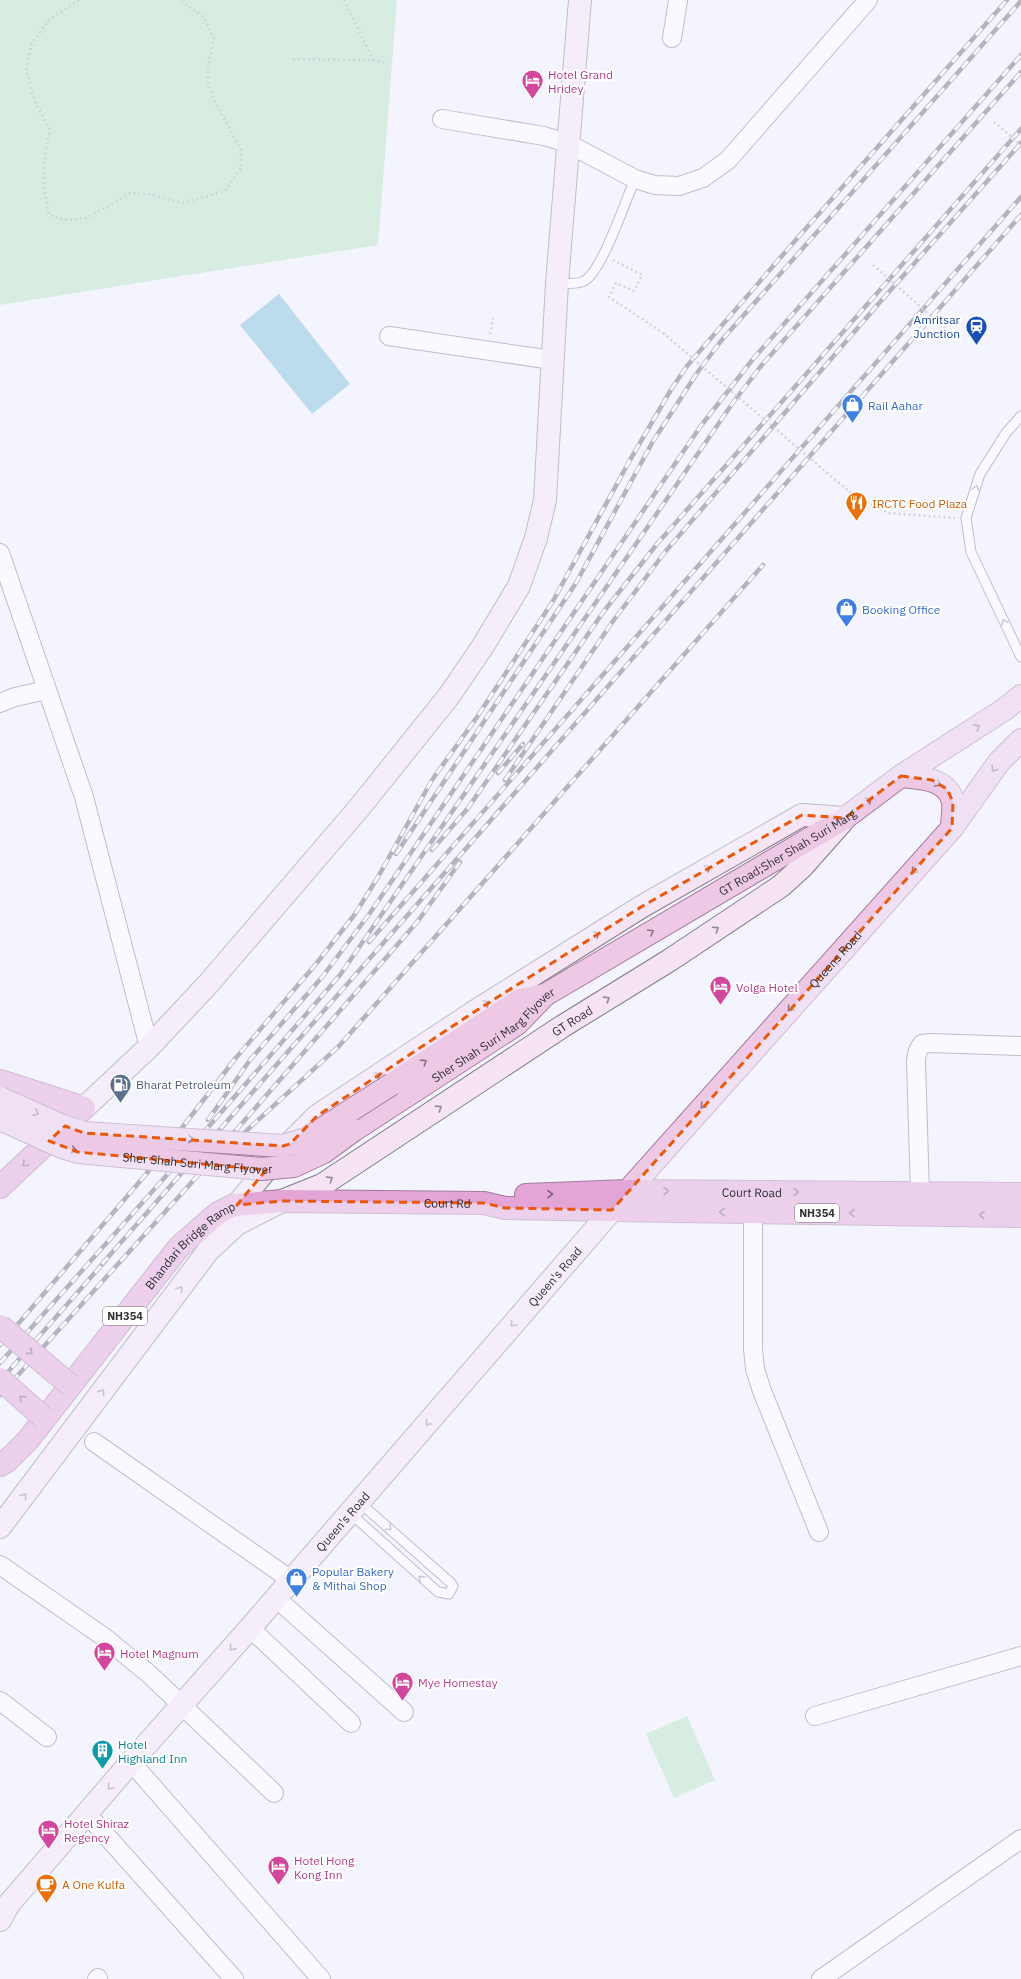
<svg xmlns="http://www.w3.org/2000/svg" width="1021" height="1979" viewBox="0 0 1021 1979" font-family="'IBM Plex Sans',sans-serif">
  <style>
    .green { fill: #b3e5bc }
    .water { fill: #78bdd8 }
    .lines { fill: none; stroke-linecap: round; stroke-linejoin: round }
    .lane-casing { stroke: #7d7d86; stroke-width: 11 }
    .street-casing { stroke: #7d7d86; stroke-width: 20 }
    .secondary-casing { stroke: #7d7d86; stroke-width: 24 }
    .primary-casing { stroke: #a47c9e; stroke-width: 24 }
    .highway-casing { stroke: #a47c9e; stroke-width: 24 }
    .path { stroke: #ababb3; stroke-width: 2.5; stroke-dasharray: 2 3; stroke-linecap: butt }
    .lane { stroke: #fff; stroke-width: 9 }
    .street { stroke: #fff; stroke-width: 18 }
    .secondary { stroke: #f6e4f3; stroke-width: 22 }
    .primary { stroke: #eec9e6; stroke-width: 22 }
    .highway { stroke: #e2a5d6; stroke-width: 22 }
    .rail-casing { stroke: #67676d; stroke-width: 4.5 }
    .rail { stroke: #fff; stroke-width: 3; stroke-dasharray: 9; stroke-linecap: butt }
    .primary-bridge-casing { stroke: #a47c9e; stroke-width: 24; stroke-linecap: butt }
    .highway-bridge-casing { stroke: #a47c9e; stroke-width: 24; stroke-linecap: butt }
    .path-bridge { stroke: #ababb3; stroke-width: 2.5; stroke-dasharray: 2 3; stroke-linecap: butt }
    .primary-bridge { stroke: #eec9e6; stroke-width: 22 }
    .highway-bridge { stroke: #e2a5d6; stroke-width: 22 }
    .oneway { stroke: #98989a }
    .oneway2 { stroke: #867585 }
    .oneway3 { stroke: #948a94 }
    .oneway4 { stroke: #785f75 }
    .marked { fill: none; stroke: #e8590c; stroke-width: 3; stroke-dasharray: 8 5; stroke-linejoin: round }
    .labels { text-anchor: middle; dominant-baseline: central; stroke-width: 4; stroke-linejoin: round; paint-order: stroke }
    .shield { fill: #fff; stroke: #6f6f72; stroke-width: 1 }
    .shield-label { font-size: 11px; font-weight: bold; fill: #313135 }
    .hotel-label { font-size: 12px; fill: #b23c85; stroke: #fff; text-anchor: start }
    .transit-label { font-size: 12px; fill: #164399; stroke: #fff; text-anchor: end }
    .shop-label { font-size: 12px; fill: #366cbe; stroke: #fff; text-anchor: start }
    .food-label { font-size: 12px; fill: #c56008; stroke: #fff; text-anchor: start }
    .street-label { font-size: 12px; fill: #313135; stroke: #fff }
    .service-label { font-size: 12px; fill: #4e5e75; stroke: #fff; text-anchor: start }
    .culture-label { font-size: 12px; fill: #0d838f; stroke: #fff; text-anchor: start }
  </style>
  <rect width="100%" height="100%" fill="#f4f4ff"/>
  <path class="green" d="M 0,0 L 397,0 L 378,245 L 0,305 Z
    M 687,1716 L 715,1780 L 674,1798 L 646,1734 Z"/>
  <path class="water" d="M 279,294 L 350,384 L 312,414 L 240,325 Z"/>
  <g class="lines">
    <defs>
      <path id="lane" d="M 557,283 C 564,283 578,285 584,281 C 602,272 626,199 635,179
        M 1021,416 L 1006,433 L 980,474 L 966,518 L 971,552 L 1021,657
        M 350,1513 L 438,1592 L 449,1594 L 453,1586 L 451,1583 L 359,1502"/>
      <path id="street" d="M 672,38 L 678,0
        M 442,119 L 544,136 L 567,143 L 635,179 L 655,185 L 679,186 L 703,178 L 728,160 L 868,0
        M 389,336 L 552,360
        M 0,553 L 84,797 L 149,1047
        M 0,703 L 15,697 L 47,690
        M 920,1193 L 916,1062 C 916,1055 917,1050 922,1044 L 931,1043 L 1021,1046
        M 753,1212 L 753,1349 L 755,1369 L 762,1391 L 819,1532
        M 94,1442 L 291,1580
        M 0,1565 L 104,1637 L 149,1674 L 274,1793
        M 276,1598 L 404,1712
        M 250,1628 L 351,1723
        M 0,1701 L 47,1737
        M 815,1716 L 1021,1656
        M 131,1762 L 321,1979
        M 87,1814 L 234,1979
        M 97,1979 L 98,1978
        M 821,1979 L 1021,1839"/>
      <g id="secondary">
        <path d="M 84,1108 L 149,1047 L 209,983 L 359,808 L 449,696 L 483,646 L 519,586 L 536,538 L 545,500 L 557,283 L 580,0"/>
        <path d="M 237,1205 L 279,1154 L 317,1116 L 474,1012 L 641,907 L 802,815 L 845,818"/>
        <path id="s1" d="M 0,1527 L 208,1251 L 237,1224 L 282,1201 L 322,1185 L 563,1026 L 670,960 L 781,886 L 802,867 L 842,822"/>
        <path id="s2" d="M 0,1920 L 9,1904 L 131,1762 L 250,1628 L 612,1210"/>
      </g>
      <g id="primary">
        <path d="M 901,776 C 920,778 948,778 953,802 C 954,810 952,820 952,828"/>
        <path d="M 392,1084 L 520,1000 L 545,995"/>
        <path id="s3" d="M 354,1130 L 517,1024 L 545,995 L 845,818 L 901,776 L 1005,709 L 1021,696"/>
        <path id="s4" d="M 617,1203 L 952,828 L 999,762 L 1021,740"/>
      </g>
      <g id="highway">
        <path d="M 0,1081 L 84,1108 L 0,1187"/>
        <path id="s5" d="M 526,1195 L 627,1191 L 1021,1194"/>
        <path id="s6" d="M 0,1465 L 7,1461 L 28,1440 L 179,1247 L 218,1213 L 234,1205 L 282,1201 L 484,1203 L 505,1208 L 612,1210 L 1021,1216"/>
      </g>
    </defs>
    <use href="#lane" class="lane-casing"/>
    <use href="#street" class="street-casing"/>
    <use href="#secondary" class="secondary-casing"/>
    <use href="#primary" class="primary-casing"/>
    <use href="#highway" class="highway-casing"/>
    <path class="path" d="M 79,0 L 49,20 L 31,45 L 26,70 L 35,102 L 50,130 C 42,164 42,180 49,215 L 64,220 L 87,218 L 131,193 L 150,194 L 182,203 L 225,191 L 241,168 L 241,150 L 215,102 L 208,82 L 208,65 L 214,39 L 204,17 L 180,0
      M 344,0 L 373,60
      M 293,59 L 373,60 L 385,63
      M 613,260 L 642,275 L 634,291 L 616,283 L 609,297 L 663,333
      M 490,334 L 493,318
      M 853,495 L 888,513 L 955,518"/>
    <use href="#lane" class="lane"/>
    <use href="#street" class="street"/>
    <use href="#secondary" class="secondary"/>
    <use href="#primary" class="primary"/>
    <use href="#highway" class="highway"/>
    <defs>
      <path id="rail" d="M 498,773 L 523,744
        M 505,780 L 613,621 L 665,552 L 880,302 L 1021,143
        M 432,850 L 468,808 L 604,611 L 657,544 L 1021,129
        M 396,854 L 576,583 L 652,443 L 697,373 L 721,341 L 1021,1
        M 369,942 L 1021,197
        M 229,1066 L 316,964 L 355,914 L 378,877 L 432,780 L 477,717 L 553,601 L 630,460 L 672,388 L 687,366 L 780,258 L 1007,0
        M 208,1120 L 250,1060 L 323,976 L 370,913 L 700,427 L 753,359 L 1021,55
        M 224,1144 L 418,921 L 460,862
        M 198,1175 L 339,1046 L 763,565
        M 102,1264 L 1021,215
        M 0,1345 L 147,1173 L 232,1063
        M 0,1363 L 166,1176 L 340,975 L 732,404 L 761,366 L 1021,72
        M 0,1381 L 106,1260
        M 0,1395 L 201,1172"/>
    </defs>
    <use href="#rail" class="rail-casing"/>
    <use href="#rail" class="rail"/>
    <defs>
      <g id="primary-bridge">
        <path d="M 0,1098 L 58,1124 L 84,1133 L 283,1146 L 306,1139 L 392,1084"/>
        <path id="s7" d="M 0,1119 L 62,1147 L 78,1152 L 261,1169 L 294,1166 L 324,1152 L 354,1130"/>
      </g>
      <path id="highway-bridge" d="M 0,1326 L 70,1385
        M 0,1379 L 44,1418"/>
    </defs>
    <use href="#primary-bridge" class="primary-bridge-casing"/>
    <use href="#highway-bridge" class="highway-bridge-casing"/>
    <path class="path-bridge" d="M 994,122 L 1021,145
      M 873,265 L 955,337
      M 663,333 L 853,495"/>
    <use href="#primary-bridge" class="primary-bridge"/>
    <use href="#highway-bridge" class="highway-bridge"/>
  </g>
  <defs><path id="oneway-chevron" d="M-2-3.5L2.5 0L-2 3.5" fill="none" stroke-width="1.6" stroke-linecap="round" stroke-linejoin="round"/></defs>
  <g class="oneway">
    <use href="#oneway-chevron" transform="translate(976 488) rotate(-72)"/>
    <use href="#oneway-chevron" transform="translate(1004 622) rotate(-115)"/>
    <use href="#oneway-chevron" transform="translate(389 1528) rotate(42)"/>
    <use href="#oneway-chevron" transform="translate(421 1578) rotate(-138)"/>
  </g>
  <g class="oneway2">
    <use href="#oneway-chevron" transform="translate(977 727) rotate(-33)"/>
    <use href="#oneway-chevron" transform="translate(994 769) rotate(125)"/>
    <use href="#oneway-chevron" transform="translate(938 784) rotate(31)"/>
    <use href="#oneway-chevron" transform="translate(869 800) rotate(-37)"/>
    <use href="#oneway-chevron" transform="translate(914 871) rotate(132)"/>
    <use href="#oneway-chevron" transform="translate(651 932) rotate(-30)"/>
    <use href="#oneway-chevron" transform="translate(790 1009) rotate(132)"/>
    <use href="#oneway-chevron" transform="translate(424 1062) rotate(-33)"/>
    <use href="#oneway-chevron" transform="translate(703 1106) rotate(132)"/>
    <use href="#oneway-chevron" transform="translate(36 1113) rotate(25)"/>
    <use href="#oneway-chevron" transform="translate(191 1139) rotate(4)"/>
    <use href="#oneway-chevron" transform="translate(74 1150) rotate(13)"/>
  </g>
  <g class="oneway3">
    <use href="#oneway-chevron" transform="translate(708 868) rotate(-30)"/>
    <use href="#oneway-chevron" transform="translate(716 929) rotate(-34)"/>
    <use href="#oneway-chevron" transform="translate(597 934) rotate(-32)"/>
    <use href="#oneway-chevron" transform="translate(607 999) rotate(-32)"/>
    <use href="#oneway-chevron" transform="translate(487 1003) rotate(-32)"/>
    <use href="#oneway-chevron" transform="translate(378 1075) rotate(-34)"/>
    <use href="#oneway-chevron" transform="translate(439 1108) rotate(-33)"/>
    <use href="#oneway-chevron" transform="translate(330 1179) rotate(-33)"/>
    <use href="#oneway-chevron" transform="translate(180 1289) rotate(-53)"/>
    <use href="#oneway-chevron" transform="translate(513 1324) rotate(131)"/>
    <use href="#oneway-chevron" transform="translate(102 1392) rotate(-53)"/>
    <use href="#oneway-chevron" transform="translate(428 1423) rotate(131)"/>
    <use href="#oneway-chevron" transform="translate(24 1496) rotate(-53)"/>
    <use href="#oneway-chevron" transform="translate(232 1648) rotate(132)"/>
    <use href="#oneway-chevron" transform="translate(110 1787) rotate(131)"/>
  </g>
  <g class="oneway4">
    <use href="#oneway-chevron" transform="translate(25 1164) rotate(137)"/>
    <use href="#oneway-chevron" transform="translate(666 1191)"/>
    <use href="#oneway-chevron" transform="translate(796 1192)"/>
    <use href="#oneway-chevron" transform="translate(550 1194) rotate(-2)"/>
    <use href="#oneway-chevron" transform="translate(722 1212) rotate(-179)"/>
    <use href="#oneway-chevron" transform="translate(852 1213) rotate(-179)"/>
    <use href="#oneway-chevron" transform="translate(982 1215) rotate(-179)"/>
    <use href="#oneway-chevron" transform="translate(30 1352) rotate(40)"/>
    <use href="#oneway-chevron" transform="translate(22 1398) rotate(-138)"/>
  </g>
  <path d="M0 0H1021V1979H0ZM 901,776 L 932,780 L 947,789 L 953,802 L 952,828 L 612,1210 L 505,1208 L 484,1203 L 282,1201 L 237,1205 L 266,1170 L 78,1152 L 49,1141 L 65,1126 L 84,1133 L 283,1146 L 290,1144 L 317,1116 L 474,1012 L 641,907 L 802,815 L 845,818 Z" fill="#f4f4ff" fill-opacity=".55" fill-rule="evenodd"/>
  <path class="marked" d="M 901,776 L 932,780 L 947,789 L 953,802 L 952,828 L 612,1210 L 505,1208 L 484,1203 L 282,1201 L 237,1205 L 266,1170 L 78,1152 L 49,1141 L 65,1126 L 84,1133 L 283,1146 L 290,1144 L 317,1116 L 474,1012 L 641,907 L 802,815 L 845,818 Z"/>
  <defs>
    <symbol id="hotel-pin" viewBox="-11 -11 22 30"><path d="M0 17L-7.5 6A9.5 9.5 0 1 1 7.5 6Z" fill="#d1479c" stroke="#fff"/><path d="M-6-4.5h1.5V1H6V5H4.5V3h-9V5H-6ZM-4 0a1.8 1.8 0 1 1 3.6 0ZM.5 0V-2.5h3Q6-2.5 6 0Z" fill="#fff"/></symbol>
    <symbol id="station-pin" viewBox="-11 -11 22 30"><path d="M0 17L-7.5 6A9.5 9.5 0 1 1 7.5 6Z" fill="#1a4fb4" stroke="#fff"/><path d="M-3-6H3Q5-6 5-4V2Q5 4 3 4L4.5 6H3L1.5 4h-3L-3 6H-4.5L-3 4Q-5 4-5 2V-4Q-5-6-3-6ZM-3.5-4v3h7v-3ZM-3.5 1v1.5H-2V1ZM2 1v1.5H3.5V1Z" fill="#fff"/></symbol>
    <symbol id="shop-pin" viewBox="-11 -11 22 30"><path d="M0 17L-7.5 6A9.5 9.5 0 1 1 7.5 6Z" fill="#3f7fe0" stroke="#fff"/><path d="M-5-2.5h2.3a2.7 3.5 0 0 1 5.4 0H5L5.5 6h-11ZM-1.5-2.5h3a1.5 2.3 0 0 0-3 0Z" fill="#fff"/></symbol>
    <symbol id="restaurant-pin" viewBox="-11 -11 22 30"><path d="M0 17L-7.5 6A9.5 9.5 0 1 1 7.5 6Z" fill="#e8710a" stroke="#fff"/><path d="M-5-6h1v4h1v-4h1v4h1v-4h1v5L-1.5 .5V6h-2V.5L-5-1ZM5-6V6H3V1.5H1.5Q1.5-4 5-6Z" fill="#fff"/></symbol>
    <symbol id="fuel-pin" viewBox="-11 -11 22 30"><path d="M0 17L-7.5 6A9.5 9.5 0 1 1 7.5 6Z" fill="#5c6f8a" stroke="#fff"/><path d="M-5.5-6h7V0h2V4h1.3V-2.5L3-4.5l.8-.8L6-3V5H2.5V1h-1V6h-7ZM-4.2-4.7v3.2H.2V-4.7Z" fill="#fff"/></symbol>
    <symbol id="building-pin" viewBox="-11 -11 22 30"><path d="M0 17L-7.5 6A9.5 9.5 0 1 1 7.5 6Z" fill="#0f9aa8" stroke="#fff"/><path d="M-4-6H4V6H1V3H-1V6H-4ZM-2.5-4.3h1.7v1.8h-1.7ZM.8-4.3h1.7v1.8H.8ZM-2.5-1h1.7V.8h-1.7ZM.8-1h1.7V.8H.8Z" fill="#fff"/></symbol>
    <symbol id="cafe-pin" viewBox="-11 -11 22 30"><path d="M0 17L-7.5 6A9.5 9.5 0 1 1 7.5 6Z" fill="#e8710a" stroke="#fff"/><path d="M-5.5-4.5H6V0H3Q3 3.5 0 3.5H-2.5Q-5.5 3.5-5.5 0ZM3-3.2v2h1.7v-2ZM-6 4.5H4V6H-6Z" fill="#fff"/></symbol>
  </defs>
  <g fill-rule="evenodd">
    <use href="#hotel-pin" x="520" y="68" width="25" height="34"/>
    <use href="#station-pin" x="964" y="314" width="25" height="34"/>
    <use href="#shop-pin" x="840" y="392" width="25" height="34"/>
    <use href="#restaurant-pin" x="844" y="490" width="25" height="34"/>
    <use href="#shop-pin" x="834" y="596" width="25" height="34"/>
    <use href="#hotel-pin" x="708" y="974" width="25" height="34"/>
    <use href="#fuel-pin" x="108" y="1072" width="25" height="34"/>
    <use href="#shop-pin" x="284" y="1566" width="25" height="34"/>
    <use href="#hotel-pin" x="92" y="1640" width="25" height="34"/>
    <use href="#hotel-pin" x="390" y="1670" width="25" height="34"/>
    <use href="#building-pin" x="90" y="1738" width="25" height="34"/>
    <use href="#hotel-pin" x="36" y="1818" width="25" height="34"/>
    <use href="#hotel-pin" x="266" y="1854" width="25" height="34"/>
    <use href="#cafe-pin" x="34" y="1872" width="25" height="34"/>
  </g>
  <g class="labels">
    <g class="shield">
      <rect x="795" y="1204" width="44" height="18" rx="3"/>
      <rect x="103" y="1307" width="44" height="18" rx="3"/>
    </g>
    <g class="shield-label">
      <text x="817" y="1213">NH354</text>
      <text x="125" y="1316">NH354</text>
    </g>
    <g class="hotel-label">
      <text x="548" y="74">Hotel Grand<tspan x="548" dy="14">Hridey</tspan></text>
      <text x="736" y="987">Volga Hotel</text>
      <text x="120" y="1653">Hotel Magnum</text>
      <text x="418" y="1682">Mye Homestay</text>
      <text x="64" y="1823">Hotel Shiraz<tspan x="64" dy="14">Regency</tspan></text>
      <text x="294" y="1860">Hotel Hong<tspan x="294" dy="14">Kong Inn</tspan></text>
    </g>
    <g class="transit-label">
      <text x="960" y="319">Amritsar<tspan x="960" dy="14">Junction</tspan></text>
    </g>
    <g class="shop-label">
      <text x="868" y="405">Rail Aahar</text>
      <text x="862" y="609">Booking Office</text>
      <text x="312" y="1571">Popular Bakery<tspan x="312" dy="14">&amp; Mithai Shop</tspan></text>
    </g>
    <g class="food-label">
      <text x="872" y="503">IRCTC Food Plaza</text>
      <text x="62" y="1884">A One Kulfa</text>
    </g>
    <g class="street-label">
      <text stroke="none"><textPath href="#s3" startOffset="516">GT Road;Sher Shah Suri Marg</textPath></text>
      <text stroke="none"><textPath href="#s4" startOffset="327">Queens Road</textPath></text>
      <text stroke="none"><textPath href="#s1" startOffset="778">GT Road</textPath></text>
      <text stroke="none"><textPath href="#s3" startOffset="169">Sher Shah Suri Marg Flyover</textPath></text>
      <text stroke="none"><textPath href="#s7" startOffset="205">Sher Shah Suri Marg Flyover</textPath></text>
      <text stroke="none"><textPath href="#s5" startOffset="226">Court Road</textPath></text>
      <text stroke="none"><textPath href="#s6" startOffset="566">Court Rd</textPath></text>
      <text stroke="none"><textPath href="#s6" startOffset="292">Bhandari Bridge Ramp</textPath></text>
      <text stroke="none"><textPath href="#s2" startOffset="850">Queen's Road</textPath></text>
      <text stroke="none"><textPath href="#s2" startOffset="526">Queen's Road</textPath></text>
    </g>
    <g class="service-label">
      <text x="136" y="1084">Bharat Petroleum</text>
    </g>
    <g class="culture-label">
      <text x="118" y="1744">Hotel<tspan x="118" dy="14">Highland Inn</tspan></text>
    </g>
  </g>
</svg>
